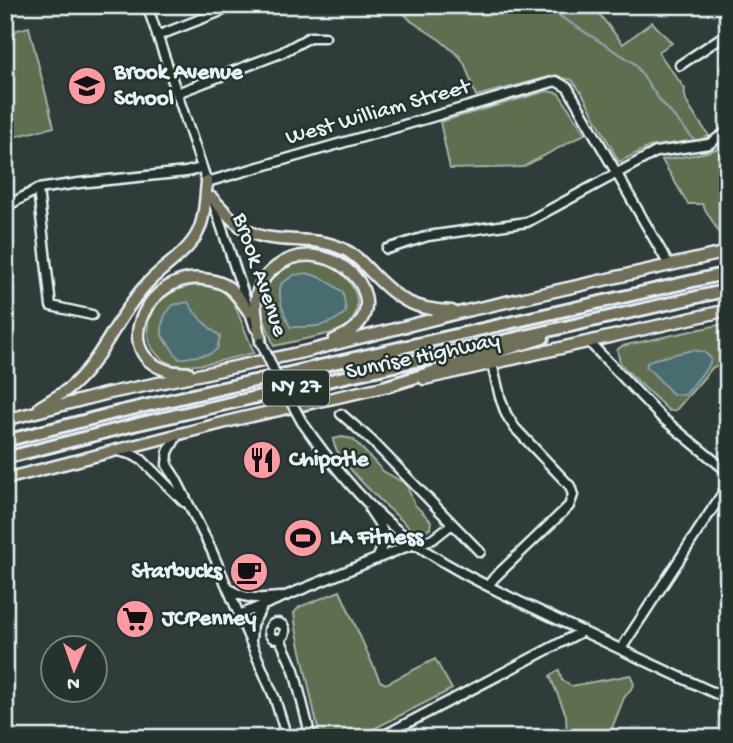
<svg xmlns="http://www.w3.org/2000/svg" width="733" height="743" viewBox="0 0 733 743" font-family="'Gochi Hand',sans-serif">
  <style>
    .green { fill: #606e50; stroke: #a4b0a4; stroke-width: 2; fill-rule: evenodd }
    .water { fill: #496c70; stroke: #89a1a6; stroke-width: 2 }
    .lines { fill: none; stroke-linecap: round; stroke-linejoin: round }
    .stream { stroke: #89a1a6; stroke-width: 2.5 }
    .minor-casing { stroke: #e8f1f8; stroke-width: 13 }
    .major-casing { stroke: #e8f1f8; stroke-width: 15 }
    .highway-casing { stroke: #e8f1f8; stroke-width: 16 }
    .minor { stroke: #26332d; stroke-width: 8 }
    .major { stroke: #706f59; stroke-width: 10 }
    .highway { stroke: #706f59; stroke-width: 10 }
    .minor-bridge-casing { stroke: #e8f1f8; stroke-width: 13; stroke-linecap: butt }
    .minor-bridge { stroke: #26332d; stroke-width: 8 }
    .labels { text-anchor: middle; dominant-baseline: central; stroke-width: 5; stroke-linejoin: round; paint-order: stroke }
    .shield { fill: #26332d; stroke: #aeb8bb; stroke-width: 2 }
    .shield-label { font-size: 21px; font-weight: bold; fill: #e8f1f8 }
    .poi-label { font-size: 23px; font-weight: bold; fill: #e8f1f8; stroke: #26332d; text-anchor: start }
    .street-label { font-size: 23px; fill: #e8f1f8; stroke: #26332d }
  </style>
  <rect width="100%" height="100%" fill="#2f3c3a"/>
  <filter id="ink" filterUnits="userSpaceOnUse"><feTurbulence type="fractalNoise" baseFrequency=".0143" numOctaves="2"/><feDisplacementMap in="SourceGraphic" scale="14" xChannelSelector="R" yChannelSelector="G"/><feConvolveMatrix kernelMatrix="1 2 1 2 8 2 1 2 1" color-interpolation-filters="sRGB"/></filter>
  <g filter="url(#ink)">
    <path class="green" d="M 396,5 L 589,5 L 599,14 L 623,44 L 652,22 L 672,43 L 658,52 L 685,89 C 682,104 701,122 709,136 L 699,140 L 649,147 L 619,162 L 582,93 L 572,80 L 553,76 L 476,96 L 465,65 L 460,57 L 440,40 L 411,21 Z
      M 29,27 L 54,127 L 5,139 L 5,33 Z
      M 547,91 L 558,93 L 562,98 L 585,134 L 523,167 L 450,169 L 440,122 Z
      M 728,144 L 728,239 L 723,239 L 702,204 L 688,204 L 662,160 C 685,156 707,155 728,144 Z
      M 300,259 C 306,260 312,259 318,261 C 343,267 368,295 352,321 C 350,324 347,327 345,330 L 274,346 L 263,316 L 261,302 L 263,290 L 275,271 Z
      M 201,285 L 222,289 L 234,303 L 254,353 C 233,357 186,372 169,363 C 143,351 141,318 161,300 C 172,290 186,286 201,285 ZM 194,312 L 206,327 L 220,336 L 217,349 L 167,344 L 162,335 L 162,325 Z
      M 728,323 L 728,371 L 720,366 L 713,367 L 676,410 L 669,411 L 625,369 L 620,362 L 617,350 L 622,346 Z
      M 342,437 L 353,439 L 383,471 L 406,484 L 415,505 L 431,521 L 430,529 L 423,531 L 410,528 C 392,511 334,461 333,439 Z
      M 340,591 L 380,681 L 386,684 L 435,659 L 452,689 L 356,738 C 344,738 332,733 320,738 L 296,628 L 294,613 L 299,607 Z
      M 559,670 L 562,680 L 571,686 L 631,675 L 634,685 L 624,698 L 608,738 L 567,738 L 566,715 L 550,676 Z"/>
    <path class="water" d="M 307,273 L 324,279 L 343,292 L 346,312 C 327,328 314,327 290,327 C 284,312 277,300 281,284 L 294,275 Z
      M 188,302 C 196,316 206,326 220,336 L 217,349 L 210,354 L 179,359 L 162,335 L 162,325 L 165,315 L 173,305 Z
      M 693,350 C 701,351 706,351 711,359 L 709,365 L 685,395 L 673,394 L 646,366 L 648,362 L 654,359 Z"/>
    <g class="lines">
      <path class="stream" d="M 538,5 L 558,15 L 634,63 L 659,99 L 695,141
        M 720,151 L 728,154"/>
      <defs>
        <path id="minor" d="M 147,5 L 208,185
          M 727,5 L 728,6
          M 157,36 L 237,5
          M 680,65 L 728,33
          M 177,93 L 281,53 L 310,37 L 325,37
          M 207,182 L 556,81 L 568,88 L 669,265
          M 38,189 L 51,306 L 92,315
          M 213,201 L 255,328
          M 5,207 L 38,189 L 79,183 L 186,172 L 202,168
          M 387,249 L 428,236 L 527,222 L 656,152 L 709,144 L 728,131
          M 589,342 L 661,417 L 728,472
          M 341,414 L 371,440 L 480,552
          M 302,422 C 329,461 360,500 397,530 C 444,568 500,592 554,618 C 612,645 669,673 728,699
          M 178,434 L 168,452 L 167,465 L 176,479 L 211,549 L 275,699 L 287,738
          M 118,451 L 133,455 L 142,460 L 184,502
          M 370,510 C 384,531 389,534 377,559
          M 488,586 L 494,578 L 569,506 L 573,495 L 570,486 L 515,428 L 506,414 L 500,397 L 492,364
          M 228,588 C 244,600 260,599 279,597
          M 239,615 L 403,548 L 433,539 L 452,524
          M269 631a8 8 0 1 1 16 0a8 8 0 1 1-16 0Z
          M 280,639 L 294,670 L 311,738
          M 251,640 L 252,625 L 262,607
          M 621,649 L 728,485
          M 379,738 L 583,631"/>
        <path id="major" d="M 212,198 C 223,209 233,223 248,231 C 277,246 313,234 343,249 C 355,254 363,264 372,273 C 398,300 414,310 452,311
          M 261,342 C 259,328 254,313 256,299 C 258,286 265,275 276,267 C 322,231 391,288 357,326 C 351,333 342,336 334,340
          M 189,373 C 180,372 171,373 163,369 C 110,349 150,272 203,279 C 212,280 221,282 228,287 C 237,293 243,304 249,312
          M 424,379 L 728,310
          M 40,407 C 52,399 65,393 75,383 C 104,355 118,316 144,287 C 160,268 185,256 197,234 C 205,219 205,199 207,182
          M 5,420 L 105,394 L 207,373 L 312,350 L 466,311 L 728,252
          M 5,479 L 238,419 L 392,385"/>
        <path id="highway" d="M 387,386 L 543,338
          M 5,441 L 118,412 L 728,273
          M 5,458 L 138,424 L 728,290"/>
      </defs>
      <use href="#minor" class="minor-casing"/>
      <use href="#major" class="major-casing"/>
      <use href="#highway" class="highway-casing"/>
      <use href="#minor" class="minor"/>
      <use href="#major" class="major"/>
      <use href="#highway" class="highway"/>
      <defs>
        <path id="minor-bridge" d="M 261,342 L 275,373 L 302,422"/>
      </defs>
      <use href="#minor-bridge" class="minor-bridge-casing"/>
      <use href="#minor-bridge" class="minor-bridge"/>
    </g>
  </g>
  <defs>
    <symbol id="school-disc" viewBox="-11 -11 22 22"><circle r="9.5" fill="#ff9aa2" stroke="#26332d"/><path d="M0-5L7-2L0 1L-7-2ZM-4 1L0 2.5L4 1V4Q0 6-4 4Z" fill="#111"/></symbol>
    <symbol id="restaurant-disc" viewBox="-11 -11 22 22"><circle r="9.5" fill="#ff9aa2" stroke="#26332d"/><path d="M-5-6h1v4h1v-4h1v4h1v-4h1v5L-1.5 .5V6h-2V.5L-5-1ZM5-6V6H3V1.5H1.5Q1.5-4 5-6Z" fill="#111"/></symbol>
    <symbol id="stadium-disc" viewBox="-11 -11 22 22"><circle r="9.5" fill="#ff9aa2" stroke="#26332d"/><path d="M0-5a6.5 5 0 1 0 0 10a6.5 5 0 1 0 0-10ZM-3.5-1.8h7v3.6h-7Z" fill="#111"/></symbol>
    <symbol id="cafe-disc" viewBox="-11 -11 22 22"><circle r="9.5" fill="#ff9aa2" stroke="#26332d"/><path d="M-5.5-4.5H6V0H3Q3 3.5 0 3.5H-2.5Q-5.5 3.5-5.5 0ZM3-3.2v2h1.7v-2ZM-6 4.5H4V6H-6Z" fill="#111"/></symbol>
    <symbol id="supermarket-disc" viewBox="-11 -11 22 22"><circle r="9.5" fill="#ff9aa2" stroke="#26332d"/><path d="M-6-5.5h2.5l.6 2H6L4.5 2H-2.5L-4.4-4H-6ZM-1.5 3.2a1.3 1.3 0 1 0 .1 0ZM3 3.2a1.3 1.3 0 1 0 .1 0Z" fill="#111"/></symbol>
  </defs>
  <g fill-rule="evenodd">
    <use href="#school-disc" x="65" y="64" width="44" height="44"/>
    <use href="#restaurant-disc" x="240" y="438" width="44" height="44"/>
    <use href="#stadium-disc" x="281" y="516" width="44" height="44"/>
    <use href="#cafe-disc" x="227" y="550" width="44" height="44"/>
    <use href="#supermarket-disc" x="113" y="597" width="44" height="44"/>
  </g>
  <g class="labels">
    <rect class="shield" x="263" y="370.5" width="66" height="35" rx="5"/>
    <g class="shield-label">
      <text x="296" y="388">NY 27</text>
    </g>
    <g class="poi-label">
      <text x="114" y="73">Brook Avenue<tspan x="114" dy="26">School</tspan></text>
      <text x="289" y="460">Chipotle</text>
      <text x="330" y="538">LA Fitness</text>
      <text x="222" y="572" text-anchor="end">Starbucks</text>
      <text x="162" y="619">JCPenney</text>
    </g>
    <g class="street-label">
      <text transform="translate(378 113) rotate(-16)">West William Street</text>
      <text transform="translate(259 275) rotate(71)">Brook Avenue</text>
      <text transform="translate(423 357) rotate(-12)">Sunrise Highway</text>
    </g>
  </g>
  <rect width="733" height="743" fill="none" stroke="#26332d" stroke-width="28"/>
  <rect x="14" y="14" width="705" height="715" fill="none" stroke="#e8f1f8" stroke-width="2.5" filter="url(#ink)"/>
  <g transform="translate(74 669) rotate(182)"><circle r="33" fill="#26332d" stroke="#747f7e" stroke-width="2"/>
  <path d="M0-5L12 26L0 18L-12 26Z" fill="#ff9aa2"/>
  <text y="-10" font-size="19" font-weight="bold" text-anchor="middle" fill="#e8f1f8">N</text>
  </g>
</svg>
